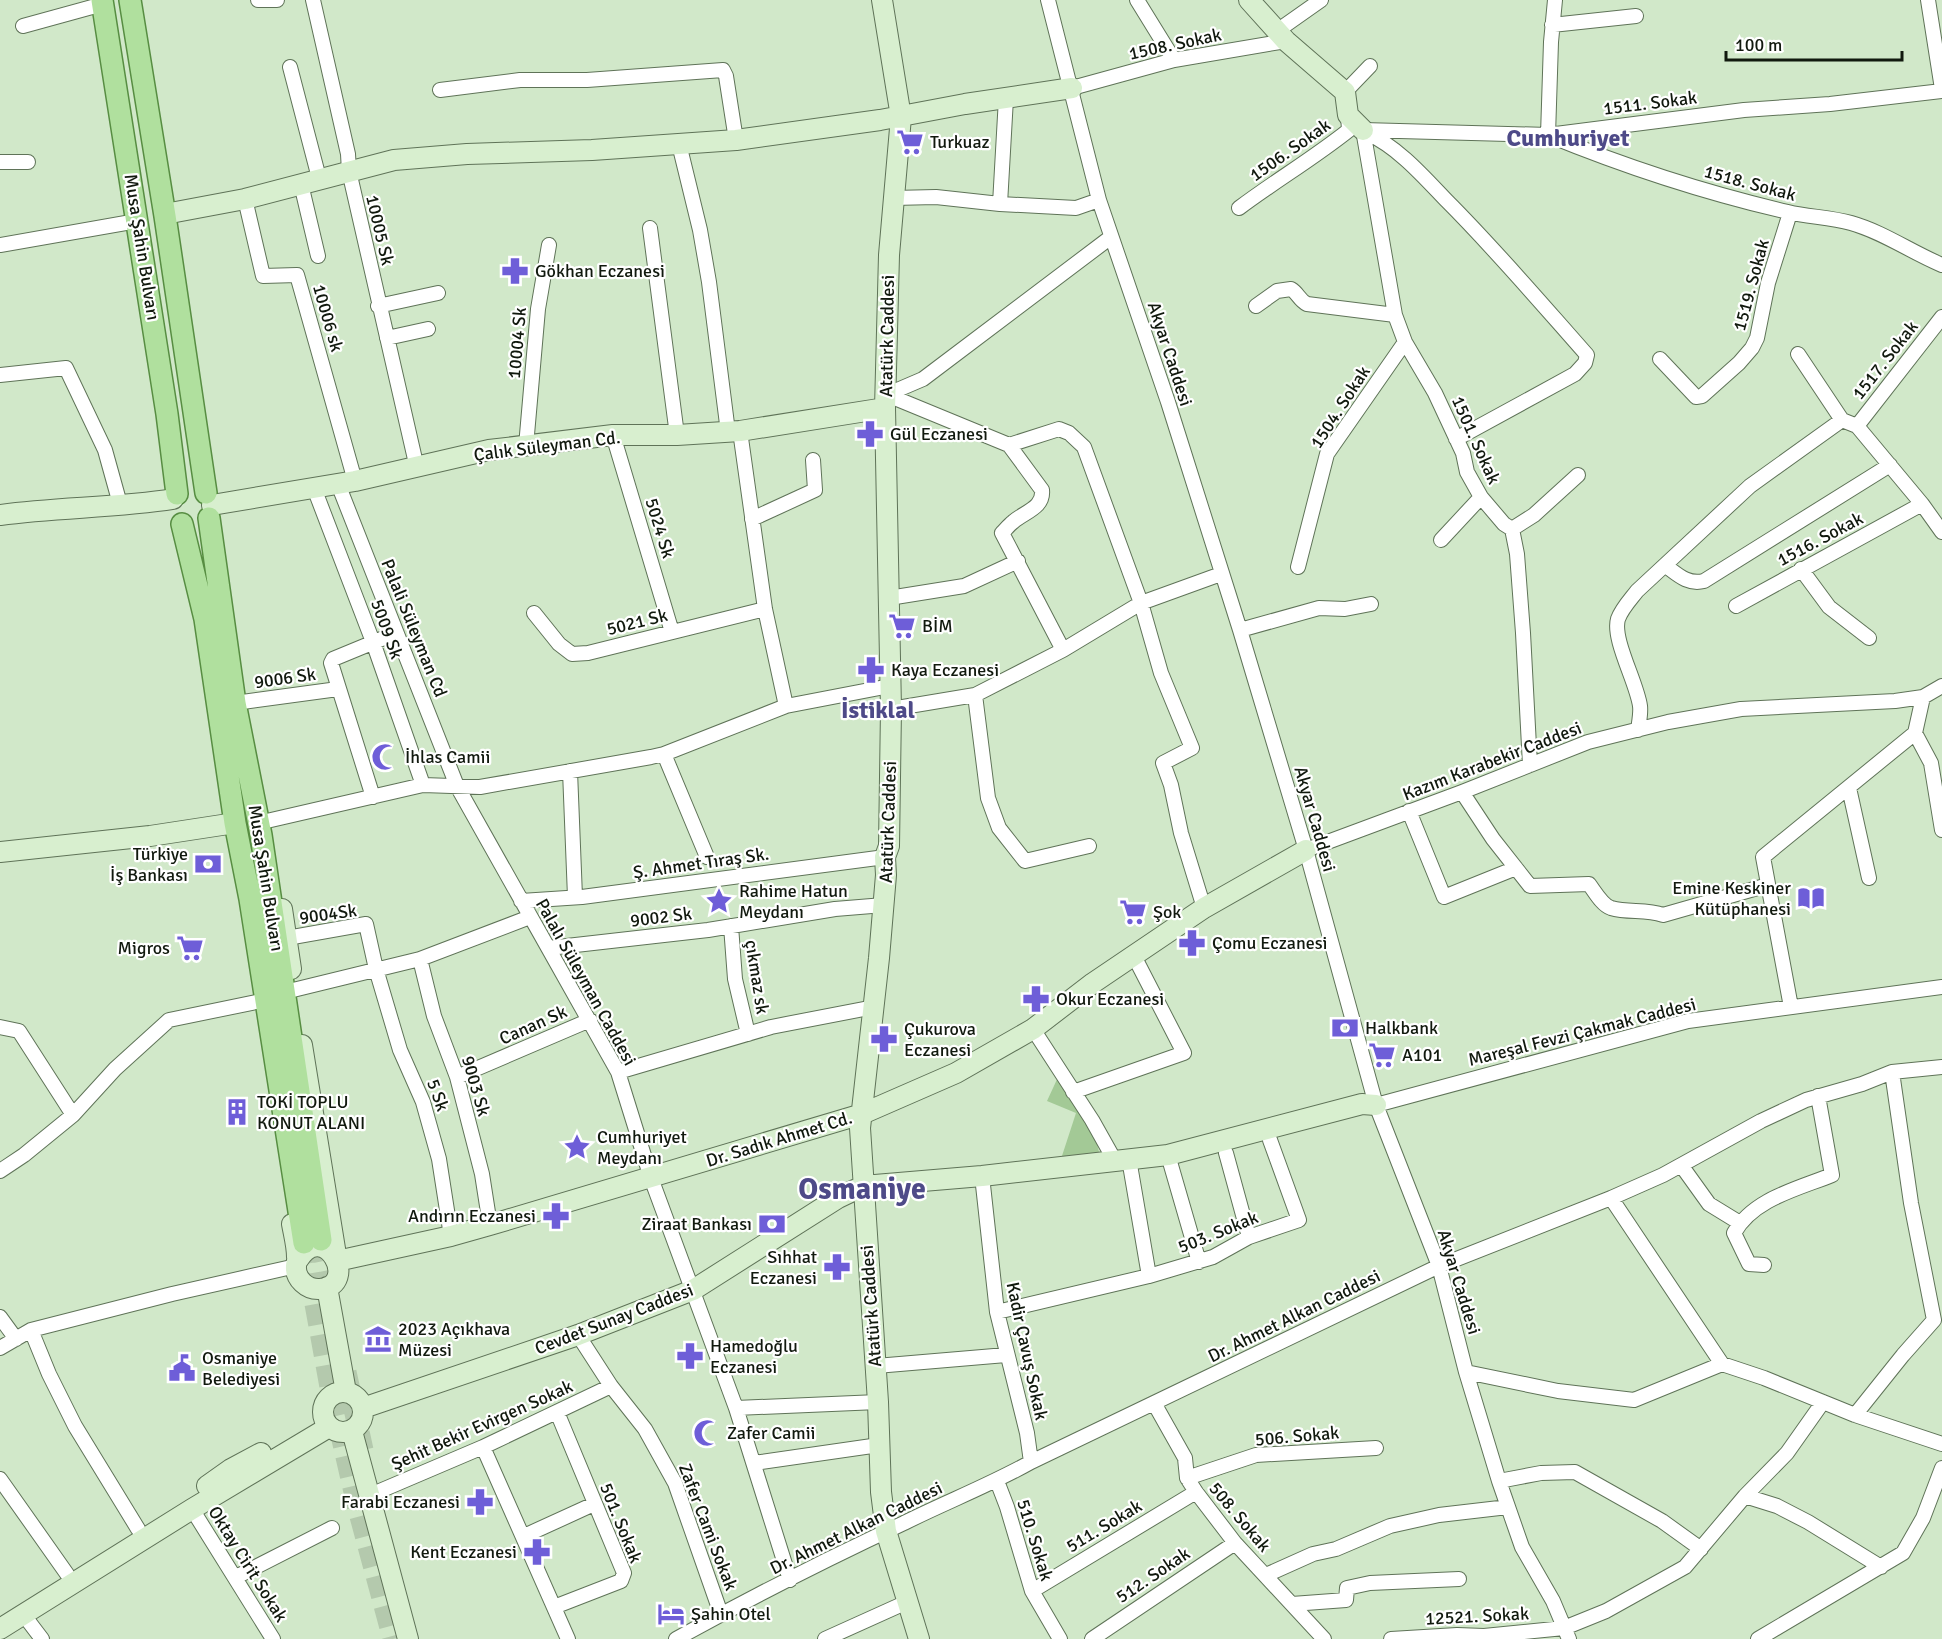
<svg xmlns="http://www.w3.org/2000/svg" width="1942" height="1639" viewBox="0 0 1942 1639" font-family="Signika,sans-serif">
  <style>
    .green { fill: #a3c996 }
    .lines { fill: none; stroke-linecap: round; stroke-linejoin: round }
    .primary-tunnel { stroke: #b4c9ad; stroke-width: 21; stroke-dasharray: 21 10; stroke-linecap: butt }
    .street-casing { stroke: #5f7358; stroke-width: 16 }
    .secondary-casing { stroke: #5f7358; stroke-width: 22 }
    .primary-casing { stroke: #578d42; stroke-width: 24 }
    .street { stroke: #fff; stroke-width: 14 }
    .secondary { stroke: #d8efcf; stroke-width: 20 }
    .primary { stroke: #b0e09e; stroke-width: 21 }
    .labels { text-anchor: middle; dominant-baseline: central; stroke-width: 4.5; stroke-linejoin: round; paint-order: stroke }
    .street-label { font-size: 18px; fill: #11190e; stroke: #fff }
    .poi-label { font-size: 18px; fill: #11190e; stroke: #fff; text-anchor: start }
    .district-label { font-size: 24px; font-weight: bold; fill: #4e4a88; stroke: #fff }
    .town-label { font-size: 30px; font-weight: bold; fill: #4e4a88; stroke: #fff }
  </style>
  <rect width="100%" height="100%" fill="#d1e8c9"/>
  <path class="green" d="M 1059,1075 L 1094,1131 L 1099,1152 L 1095,1160 L 1060,1162 L 1076,1113 L 1047,1101 Z"/>
  <g class="lines">
    <path class="primary-tunnel" d="M 321,1240 L 333,1300
      M 304,1243 L 330,1387 L 357,1505 L 393,1639
      M 346,1372 L 363,1450"/>
    <defs>
      <path id="street" d="M 258,0 L 277,0
        M 313,0 L 348,154 L 349,171 L 417,468
        M 1048,0 L 1099,200 L 1168,402 L 1240,630 L 1306,850 L 1376,1105 L 1439,1266 L 1466,1372 L 1499,1481 L 1522,1547 L 1553,1601 L 1569,1639
        M 1137,0 L 1174,60
        M 1555,0 L 1551,42 L 1548,135 C 1626,167 1706,193 1788,212 C 1808,217 1830,217 1851,223 C 1883,232 1911,252 1942,265
        M 1928,0 L 1942,89
        M 1552,25 L 1636,16
        M 23,26 L 103,4
        M 1277,31 L 1321,0
        M 290,67 L 319,178
        M 1072,88 L 1174,60 L 1286,41
        M 440,90 L 520,80 L 587,80 L 723,70 L 726,76 L 736,140
        M 1345,92 L 1370,66
        M 1363,130 L 1395,315 L 1405,342 L 1435,393 L 1463,453 L 1467,472 L 1481,497 L 1504,524 L 1512,529 L 1517,554 L 1523,633 L 1530,765
        M 1363,130 L 1548,135 L 1744,110 L 1830,104 L 1942,91
        M 1367,133 C 1399,148 1423,176 1447,201 C 1496,250 1541,303 1587,355 L 1585,363 L 1575,374 L 1456,439
        M 679,144 L 700,230 L 709,282 L 728,432
        M 0,162 L 28,162
        M 301,184 L 318,256
        M 893,198 L 936,197 L 1000,204 L 1006,98
        M 245,199 L 263,276 L 297,275 L 355,481
        M 1000,204 L 1076,208 L 1099,200
        M 1239,208 C 1275,181 1314,158 1349,130 L 1348,115
        M 650,228 L 677,435
        M 0,245 L 137,221
        M 378,306 L 438,293
        M 1256,306 L 1277,291 L 1291,289 C 1298,293 1299,300 1307,304 L 1395,315
        M 387,338 L 428,329
        M 1798,354 L 1842,420 L 1857,426 L 1922,504 L 1942,532
        M 1660,359 L 1696,397 L 1702,396 L 1739,363 L 1752,348 L 1757,338 L 1768,283 L 1790,213
        M 0,375 L 66,368 L 105,450 L 120,504
        M 885,394 L 1009,445 L 1042,490 C 1044,508 1024,512 1013,522 C 1009,525 1006,529 1002,533 L 1063,650
        M 888,394 L 923,379 L 1111,237
        M 1857,426 L 1942,317
        M 740,431 L 765,609 L 786,706
        M 613,435 L 672,632
        M 1009,445 L 1059,429 L 1069,433 L 1084,447 L 1141,603 L 1161,673 L 1192,748 L 1163,763 L 1171,785 L 1181,833 L 1204,908
        M 526,446 L 538,309 L 549,245
        M 338,484 L 457,786 L 618,1072 L 651,1178 L 736,1408 L 790,1580
        M 314,488 L 373,642 L 423,785
        M 752,519 L 815,490 L 813,460
        M 1512,529 L 1534,515 L 1578,475
        M 1441,540 L 1481,497
        M 1666,566 C 1678,575 1688,585 1704,581 L 1890,465
        M 1298,567 L 1327,454 L 1405,342
        M 1801,569 L 1829,607 L 1869,638
        M 889,598 L 964,586 L 1018,561
        M 1736,606 L 1922,504
        M 534,613 L 559,644 L 572,654 L 588,653 L 765,609
        M 1240,630 L 1319,608 L 1345,609 L 1371,604
        M 975,695 L 988,798 L 999,828 L 1025,861 L 1089,846
        M 235,703 L 338,689
        M 891,709 L 975,695 L 1063,650 L 1141,603 L 1221,574
        M 1638,730 C 1639,722 1641,713 1640,706 C 1637,683 1612,639 1618,619 C 1622,608 1631,599 1637,591 L 1750,486 L 1842,420
        M 1915,733 L 1931,763 L 1942,830
        M 664,754 L 707,857
        M 570,771 L 575,897
        M 1849,788 L 1869,878
        M 1462,792 L 1493,839 L 1530,886 L 1589,884 C 1595,892 1602,905 1611,908 C 1628,913 1646,909 1663,915 L 1768,885
        M 373,797 L 331,663 L 333,659 L 396,633
        M 1409,811 L 1444,897 L 1516,868
        M 258,823 L 423,785 L 480,787 L 651,757 L 664,754 L 786,706 L 890,686
        M 1306,850 L 1462,792 L 1588,742 L 1668,722 L 1741,709 L 1895,701 L 1923,697 L 1942,686
        M 521,901 L 582,897 L 885,857
        M 731,926 L 735,979 L 748,1034
        M 287,938 L 366,924 L 376,969 L 400,1050 L 423,1102 L 439,1159 L 451,1236
        M 549,948 L 708,930 L 835,909 L 884,905
        M 420,959 L 434,1016 L 457,1077 L 482,1174 L 490,1225
        M 293,990 L 420,959 L 530,917
        M 1791,1007 L 1763,857 L 1915,733 L 1923,697
        M 0,1027 L 19,1031 L 73,1115
        M 1033,1029 L 1092,1120 L 1115,1161
        M 618,1072 L 771,1027 L 874,1007
        M 457,1077 L 590,1020
        M 1073,1092 L 1184,1053 L 1134,956
        M 1376,1105 L 1688,1021 L 1942,987
        M 1226,1153 L 1249,1237
        M 1168,1155 L 1199,1262
        M 1129,1159 L 1149,1276 L 1213,1257 L 1249,1237 L 1299,1220 L 1270,1140
        M 1681,1165 L 1709,1204 L 1740,1223
        M 0,1171 L 24,1155 L 73,1115 L 115,1069 L 169,1020 L 256,1002
        M 982,1176 L 997,1312 L 1027,1433 L 1031,1462
        M 1611,1198 L 1722,1364
        M 1764,1265 L 1749,1264 L 1734,1233 C 1753,1199 1797,1189 1832,1175 L 1818,1096
        M 997,1312 L 1149,1276
        M 0,1317 L 16,1339
        M 31,1330 L 49,1374 L 75,1426 L 138,1529
        M 578,1335 L 611,1386 L 645,1429 L 675,1483 L 721,1614
        M 0,1348 L 31,1330 L 172,1294 L 296,1266
        M 876,1366 L 1006,1355
        M 1466,1372 L 1558,1391 L 1634,1400 L 1722,1364 L 1764,1378 L 1855,1415 L 1942,1444
        M 1154,1403 L 1185,1458 L 1187,1478 L 1196,1492 L 1235,1543 L 1324,1639
        M 736,1408 L 878,1402
        M 1855,1415 L 1903,1355 L 1934,1320 L 1911,1203 L 1892,1072
        M 483,1447 L 568,1639
        M 754,1463 L 879,1445
        M 1187,1478 L 1256,1455 L 1376,1448
        M 0,1479 L 67,1574
        M 997,1481 L 1007,1507 L 1032,1591 L 1060,1639
        M 1499,1481 L 1541,1473 L 1575,1472 L 1662,1521 L 1701,1549
        M 368,1496 L 483,1447 L 611,1386
        M 1745,1496 L 1777,1506 L 1808,1522 L 1881,1567
        M 192,1509 L 273,1639
        M 524,1536 L 594,1504
        M 1266,1575 L 1313,1554 L 1336,1549 L 1390,1526 L 1439,1515 L 1508,1507
        M 236,1577 L 332,1528
        M 1032,1591 L 1196,1492
        M 1292,1604 L 1346,1600 L 1347,1588 L 1370,1583 L 1459,1579
        M 554,1607 L 621,1581 L 624,1573 L 557,1412
        M 23,1614 L 42,1639
        M 676,1639 C 750,1598 827,1559 904,1523 C 946,1502 990,1485 1031,1462 L 1439,1266 L 1611,1198 L 1663,1175 L 1761,1121 L 1806,1100 L 1862,1084 L 1892,1072 L 1942,1067
        M 825,1639 L 907,1602
        M 1092,1639 L 1235,1543
        M 1391,1639 L 1457,1635 L 1484,1636 L 1564,1628 L 1606,1611 L 1685,1567 L 1745,1496 L 1787,1453 L 1823,1402
        M 1758,1639 L 1903,1553 L 1923,1518 L 1942,1468"/>
      <path id="secondary" d="M 882,0 L 901,117 L 889,255 L 885,408 L 891,709 L 889,846 L 885,857 L 886,875 L 879,958 L 860,1128 L 878,1402 L 881,1492 L 886,1531 L 919,1639
        M 1249,0 L 1286,41 L 1345,92 L 1348,115 L 1363,130
        M 165,214 L 245,199 L 394,160 L 467,154 L 592,150 L 736,140 L 880,120 L 965,104 L 1072,88
        M 212,505 L 355,481 L 489,450 L 613,435 L 677,435 L 740,431 L 885,408
        M 0,515 C 57,507 117,508 173,499
        M 0,852 L 150,836 L 235,823
        M 282,909 L 291,969
        M 302,1045 L 337,1261 L 451,1236 L 490,1225 L 862,1114 L 956,1073 L 1033,1029 L 1093,983 L 1204,908 L 1306,850
        M 292,1224 C 294,1235 297,1246 297,1257 C 298,1260 296,1263 296,1266 C 295,1279 307,1290 320,1289 C 361,1285 324,1218 298,1260
        M 327,1287 L 346,1392
        M323 1412a20 20 0 1 1 40 0a20 20 0 1 1-40 0Z
        M 363,1408 L 578,1335 L 693,1290 L 838,1198 L 863,1186 L 982,1176 L 1168,1155 L 1362,1104 L 1376,1105
        M 352,1431 L 408,1639
        M 207,1486 L 231,1469 L 261,1453
        M 0,1629 L 192,1509 L 329,1427"/>
      <path id="primary" d="M 102,0 L 167,414 L 177,494
        M 130,0 L 165,216 L 206,493
        M 209,518 L 235,703 L 261,835 L 321,1240
        M 182,524 L 205,619 L 235,823 L 250,899 L 304,1243"/>
    </defs>
    <use href="#street" class="street-casing"/>
    <use href="#secondary" class="secondary-casing"/>
    <use href="#primary" class="primary-casing"/>
    <use href="#street" class="street"/>
    <use href="#secondary" class="secondary"/>
    <use href="#primary" class="primary"/>
  </g>
  <defs>
    <symbol id="supermarket-bare" viewBox="-9 -9 18 18"><path d="M-6-5.5h2.5l.6 2H6L4.5 2H-2.5L-4.4-4H-6ZM-1.5 3.2a1.3 1.3 0 1 0 .1 0ZM3 3.2a1.3 1.3 0 1 0 .1 0Z" fill="#6e5ed8" stroke="#fff" stroke-width="2.5" paint-order="stroke"/></symbol>
    <symbol id="pharmacy-bare" viewBox="-9 -9 18 18"><path d="M-2-6h4v4h4v4h-4v4h-4v-4h-4v-4h4Z" fill="#6e5ed8" stroke="#fff" stroke-width="2.5" paint-order="stroke"/></symbol>
    <symbol id="mosque-bare" viewBox="-9 -9 18 18"><path d="M3.5-4.9A6 6 0 1 0 3.5 4.9A5 5 0 1 1 3.5-4.9Z" fill="#6e5ed8" stroke="#fff" stroke-width="2.5" paint-order="stroke"/></symbol>
    <symbol id="bank-bare" viewBox="-9 -9 18 18"><path d="M-6-4H6V4H-6ZM0-2.3a2.3 2.3 0 1 0 0 4.6a2.3 2.3 0 1 0 0-4.6Z" fill="#6e5ed8" stroke="#fff" stroke-width="2.5" paint-order="stroke"/></symbol>
    <symbol id="library-bare" viewBox="-9 -9 18 18"><path d="M-6-4Q-3-5.5-.7-3.5V5Q-3 3-6 4ZM6-4Q3-5.5 .7-3.5V5Q3 3 6 4Z" fill="#6e5ed8" stroke="#fff" stroke-width="2.5" paint-order="stroke"/></symbol>
    <symbol id="sight-bare" viewBox="-9 -9 18 18"><path d="M0-6L1.8-2.2L6-1.7L2.9 1.2L3.7 5.4L0 3.3L-3.7 5.4L-2.9 1.2L-6-1.7L-1.8-2.2Z" fill="#6e5ed8" stroke="#fff" stroke-width="2.5" paint-order="stroke"/></symbol>
    <symbol id="building-bare" viewBox="-9 -9 18 18"><path d="M-4-6H4V6H1V3H-1V6H-4ZM-2.5-4.3h1.7v1.8h-1.7ZM.8-4.3h1.7v1.8H.8ZM-2.5-1h1.7V.8h-1.7ZM.8-1h1.7V.8H.8Z" fill="#6e5ed8" stroke="#fff" stroke-width="2.5" paint-order="stroke"/></symbol>
    <symbol id="museum-bare" viewBox="-9 -9 18 18"><path d="M0-6L6-3V-2H-6V-3ZM-5-1h2V3h-2ZM-1-1h2V3h-2ZM3-1h2V3H3ZM-6 4H6V6H-6Z" fill="#6e5ed8" stroke="#fff" stroke-width="2.5" paint-order="stroke"/></symbol>
    <symbol id="civic-bare" viewBox="-9 -9 18 18"><path d="M-.6-6.5H3V-4.5H.6V-3L4-1V1h2V6H-6V1h2V-1L-.6-3ZM-1.2 2.5V6h2.4V2.5Z" fill="#6e5ed8" stroke="#fff" stroke-width="2.5" paint-order="stroke"/></symbol>
    <symbol id="hotel-bare" viewBox="-9 -9 18 18"><path d="M-6-4.5h1.5V1H6V5H4.5V3h-9V5H-6ZM-4 0a1.8 1.8 0 1 1 3.6 0ZM.5 0V-2.5h3Q6-2.5 6 0Z" fill="#6e5ed8" stroke="#fff" stroke-width="2.5" paint-order="stroke"/></symbol>
  </defs>
  <g fill-rule="evenodd">
    <use href="#supermarket-bare" x="891" y="123" width="38" height="38"/>
    <use href="#pharmacy-bare" x="496" y="252" width="38" height="38"/>
    <use href="#pharmacy-bare" x="851" y="415" width="38" height="38"/>
    <use href="#supermarket-bare" x="883" y="607" width="38" height="38"/>
    <use href="#pharmacy-bare" x="852" y="651" width="38" height="38"/>
    <use href="#mosque-bare" x="366" y="738" width="38" height="38"/>
    <use href="#bank-bare" x="189" y="845" width="38" height="38"/>
    <use href="#library-bare" x="1792" y="879" width="38" height="38"/>
    <use href="#sight-bare" x="700" y="882" width="38" height="38"/>
    <use href="#supermarket-bare" x="1114" y="893" width="38" height="38"/>
    <use href="#pharmacy-bare" x="1173" y="924" width="38" height="38"/>
    <use href="#supermarket-bare" x="171" y="929" width="38" height="38"/>
    <use href="#pharmacy-bare" x="1017" y="980" width="38" height="38"/>
    <use href="#bank-bare" x="1326" y="1009" width="38" height="38"/>
    <use href="#pharmacy-bare" x="865" y="1020" width="38" height="38"/>
    <use href="#supermarket-bare" x="1363" y="1036" width="38" height="38"/>
    <use href="#building-bare" x="218" y="1093" width="38" height="38"/>
    <use href="#sight-bare" x="558" y="1128" width="38" height="38"/>
    <use href="#pharmacy-bare" x="537" y="1197" width="38" height="38"/>
    <use href="#bank-bare" x="753" y="1205" width="38" height="38"/>
    <use href="#pharmacy-bare" x="818" y="1248" width="38" height="38"/>
    <use href="#museum-bare" x="359" y="1320" width="38" height="38"/>
    <use href="#pharmacy-bare" x="671" y="1337" width="38" height="38"/>
    <use href="#civic-bare" x="163" y="1349" width="38" height="38"/>
    <use href="#mosque-bare" x="688" y="1414" width="38" height="38"/>
    <use href="#pharmacy-bare" x="461" y="1483" width="38" height="38"/>
    <use href="#pharmacy-bare" x="518" y="1533" width="38" height="38"/>
    <use href="#hotel-bare" x="652" y="1595" width="38" height="38"/>
  </g>
  <g class="labels">
    <g class="street-label">
      <text transform="translate(1175 44) rotate(-12)">1508. Sokak</text>
      <text transform="translate(1650 103) rotate(-7)">1511. Sokak</text>
      <text transform="translate(1290 150) rotate(-35)">1506. Sokak</text>
      <text transform="translate(1750 183) rotate(15)">1518. Sokak</text>
      <text transform="translate(380 230) rotate(77)">10005 Sk</text>
      <text transform="translate(142 247) rotate(81)">Musa Şahin Bulvarı</text>
      <text transform="translate(1751 285) rotate(-75)">1519. Sokak</text>
      <text transform="translate(328 318) rotate(74)">10006 sk</text>
      <text transform="translate(887 336) rotate(-89)">Atatürk Caddesi</text>
      <text transform="translate(517 343) rotate(-85)">10004 Sk</text>
      <text transform="translate(1170 354) rotate(72)">Akyar Caddesi</text>
      <text transform="translate(1885 360) rotate(-52)">1517. Sokak</text>
      <text transform="translate(1340 407) rotate(-57)">1504. Sokak</text>
      <text transform="translate(1476 440) rotate(66)">1501. Sokak</text>
      <text transform="translate(547 446) rotate(-7)">Çalık Süleyman Cd.</text>
      <text transform="translate(660 528) rotate(73)">5024 Sk</text>
      <text transform="translate(1820 539) rotate(-28)">1516. Sokak</text>
      <text transform="translate(637 622) rotate(-14)">5021 Sk</text>
      <text transform="translate(414 628) rotate(68)">Palali Süleyman Cd</text>
      <text transform="translate(387 629) rotate(70)">5009 Sk</text>
      <text transform="translate(285 678) rotate(-8)">9006 Sk</text>
      <text transform="translate(1492 761) rotate(-21)">Kazım Karabekir Caddesi</text>
      <text transform="translate(1315 819) rotate(74)">Akyar Caddesi</text>
      <text transform="translate(888 822) rotate(-88)">Atatürk Caddesi</text>
      <text transform="translate(701 863) rotate(-8)">Ş. Ahmet Tıraş Sk.</text>
      <text transform="translate(266 878) rotate(81)">Musa Şahin Bulvarı</text>
      <text transform="translate(328 914) rotate(-8)">9004Sk</text>
      <text transform="translate(661 917) rotate(-7)">9002 Sk</text>
      <text transform="translate(757 977) rotate(81)">çıkmaz sk</text>
      <text transform="translate(586 982) rotate(61)">Palalı Süleyman Caddesi</text>
      <text transform="translate(533 1025) rotate(-24)">Canan Sk</text>
      <text transform="translate(1582 1032) rotate(-14)">Mareşal Fevzi Çakmak Caddesi</text>
      <text transform="translate(476 1086) rotate(74)">9003 Sk</text>
      <text transform="translate(438 1095) rotate(70)">5 Sk</text>
      <text transform="translate(779 1139) rotate(-17)">Dr. Sadık Ahmet Cd.</text>
      <text transform="translate(1218 1232) rotate(-22)">503. Sokak</text>
      <text transform="translate(1459 1282) rotate(73)">Akyar Caddesi</text>
      <text transform="translate(871 1306) rotate(-94)">Atatürk Caddesi</text>
      <text transform="translate(1294 1316) rotate(-26)">Dr. Ahmet Alkan Caddesi</text>
      <text transform="translate(614 1319) rotate(-21)">Cevdet Sunay Caddesi</text>
      <text transform="translate(1027 1351) rotate(78)">Kadir Çavuş Sokak</text>
      <text transform="translate(482 1425) rotate(-24)">Şehit Bekir Evirgen Sokak</text>
      <text transform="translate(1297 1436) rotate(-5)">506. Sokak</text>
      <text transform="translate(1240 1517) rotate(50)">508. Sokak</text>
      <text transform="translate(621 1523) rotate(68)">501. Sokak</text>
      <text transform="translate(1104 1526) rotate(-31)">511. Sokak</text>
      <text transform="translate(708 1527) rotate(69)">Zafer Cami Sokak</text>
      <text transform="translate(856 1528) rotate(-26)">Dr. Ahmet Alkan Caddesi</text>
      <text transform="translate(1035 1540) rotate(73)">510. Sokak</text>
      <text transform="translate(248 1564) rotate(58)">Oktay Cirit Sokak</text>
      <text transform="translate(1153 1575) rotate(-34)">512. Sokak</text>
      <text transform="translate(1477 1616) rotate(-3)">12521. Sokak</text>
    </g>
    <g class="poi-label">
      <text x="930" y="142">Turkuaz</text>
      <text x="535" y="271">Gökhan Eczanesi</text>
      <text x="890" y="434">Gül Eczanesi</text>
      <text x="922" y="626">BİM</text>
      <text x="891" y="670">Kaya Eczanesi</text>
      <text x="405" y="757">İhlas Camii</text>
      <text x="188" y="854" text-anchor="end">Türkiye<tspan x="188" dy="21">İş Bankası</tspan></text>
      <text x="1791" y="888" text-anchor="end">Emine Keskiner<tspan x="1791" dy="21">Kütüphanesi</tspan></text>
      <text x="739" y="891">Rahime Hatun<tspan x="739" dy="21">Meydanı</tspan></text>
      <text x="1153" y="912">Şok</text>
      <text x="1212" y="943">Çomu Eczanesi</text>
      <text x="170" y="948" text-anchor="end">Migros</text>
      <text x="1056" y="999">Okur Eczanesi</text>
      <text x="1365" y="1028">Halkbank</text>
      <text x="904" y="1029">Çukurova<tspan x="904" dy="21">Eczanesi</tspan></text>
      <text x="1402" y="1055">A101</text>
      <text x="257" y="1102">TOKİ TOPLU<tspan x="257" dy="21">KONUT ALANI</tspan></text>
      <text x="597" y="1137">Cumhuriyet<tspan x="597" dy="21">Meydanı</tspan></text>
      <text x="536" y="1216" text-anchor="end">Andırın Eczanesi</text>
      <text x="752" y="1224" text-anchor="end">Ziraat Bankası</text>
      <text x="817" y="1257" text-anchor="end">Sıhhat<tspan x="817" dy="21">Eczanesi</tspan></text>
      <text x="398" y="1329">2023 Açıkhava<tspan x="398" dy="21">Müzesi</tspan></text>
      <text x="710" y="1346">Hamedoğlu<tspan x="710" dy="21">Eczanesi</tspan></text>
      <text x="202" y="1358">Osmaniye<tspan x="202" dy="21">Belediyesi</tspan></text>
      <text x="727" y="1433">Zafer Camii</text>
      <text x="460" y="1502" text-anchor="end">Farabi Eczanesi</text>
      <text x="517" y="1552" text-anchor="end">Kent Eczanesi</text>
      <text x="691" y="1614">Şahin Otel</text>
    </g>
    <g class="district-label">
      <text x="1568" y="138">Cumhuriyet</text>
      <text x="878" y="710">İstiklal</text>
    </g>
    <g class="town-label">
      <text x="862" y="1189">Osmaniye</text>
    </g>
  </g>
  <path d="M1726 51v9h176v-9" fill="none" stroke="#11190e" stroke-width="3"/>
  <text x="1735" y="51" font-size="18" fill="#11190e" stroke="#ffffff" stroke-width="4.5" paint-order="stroke">100 m</text>
</svg>
